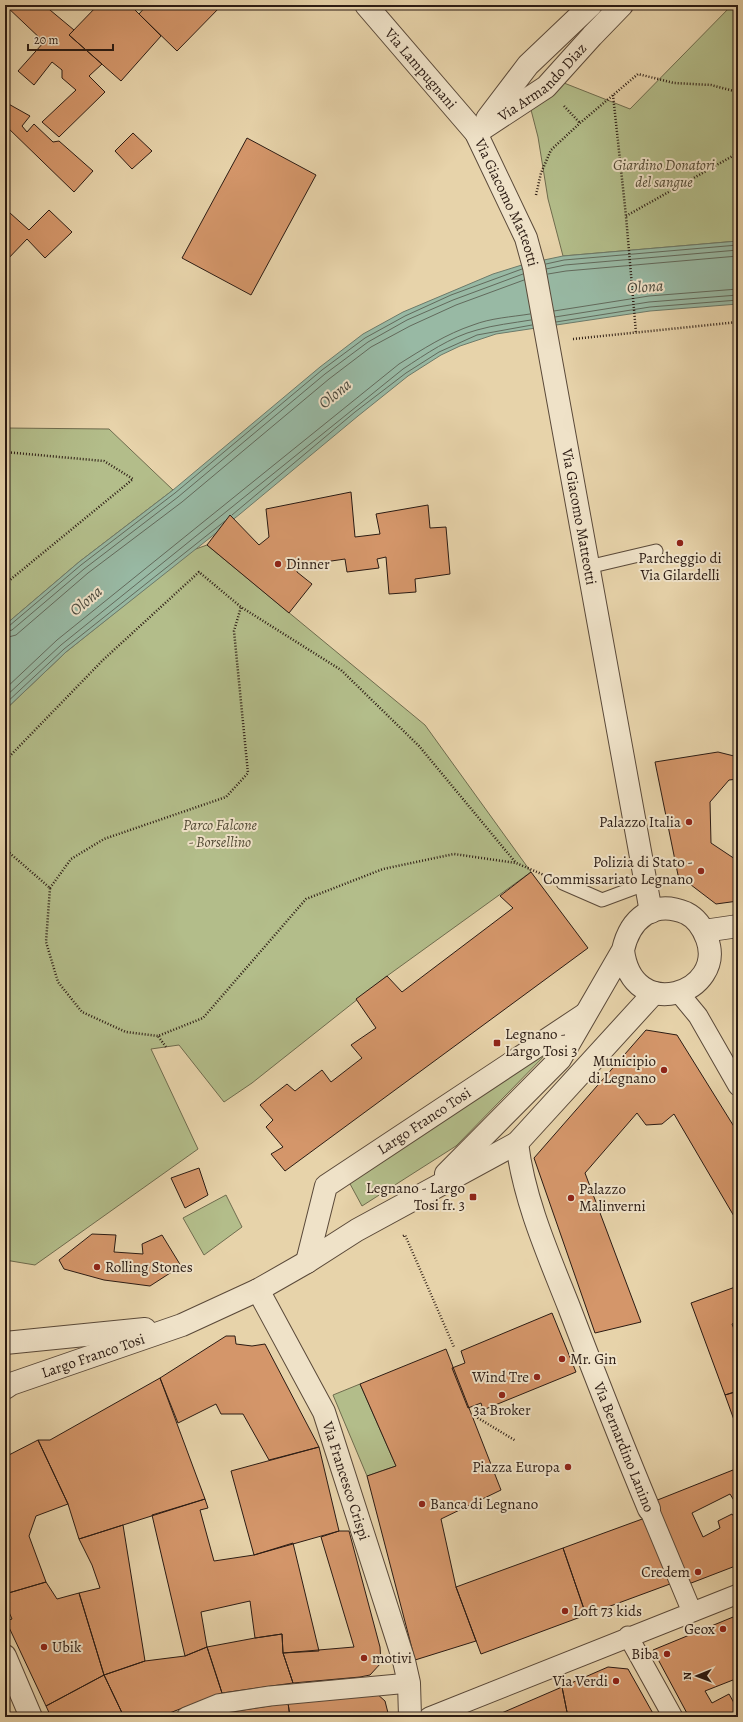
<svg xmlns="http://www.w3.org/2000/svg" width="743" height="1722" viewBox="0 0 743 1722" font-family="Alegreya,serif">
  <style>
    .green { fill: #b3bd8a; stroke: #6f6c4e }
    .water { fill: #98b9a4; stroke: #6c7a6a }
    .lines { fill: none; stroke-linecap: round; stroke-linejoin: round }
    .shore { stroke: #626a5c; stroke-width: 1 }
    .building { fill: #d4966a; stroke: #2b1b13 }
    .service-casing { stroke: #5a4939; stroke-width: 15 }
    .pedestrian-casing { stroke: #5a4939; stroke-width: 21 }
    .minor-casing { stroke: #5a4939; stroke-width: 24 }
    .tertiary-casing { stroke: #5a4939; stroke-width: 24 }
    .path { stroke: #2b1b13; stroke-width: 2.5; stroke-dasharray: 1 2; stroke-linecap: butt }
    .service { stroke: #efe2c8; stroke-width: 13 }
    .pedestrian { stroke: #efe2c8; stroke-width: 19 }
    .minor { stroke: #efe2c8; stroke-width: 22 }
    .tertiary { stroke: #efe2c8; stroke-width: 22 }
    .poi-dot { fill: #8f2418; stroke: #efe2c8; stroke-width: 1.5 }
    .labels { text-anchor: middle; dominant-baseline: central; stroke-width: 4; stroke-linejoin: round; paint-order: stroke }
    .street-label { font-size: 15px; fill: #2b1b13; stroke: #efe2c8 }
    .park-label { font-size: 15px; font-style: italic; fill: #544c37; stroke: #efe2c8 }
    .poi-label { font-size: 15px; fill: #2b1b13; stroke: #efe2c8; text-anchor: end }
    .water-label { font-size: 16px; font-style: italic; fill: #4c4a3e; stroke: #efe2c8 }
  </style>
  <rect width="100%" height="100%" fill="#e7d3aa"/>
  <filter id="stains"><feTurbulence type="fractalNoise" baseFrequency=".005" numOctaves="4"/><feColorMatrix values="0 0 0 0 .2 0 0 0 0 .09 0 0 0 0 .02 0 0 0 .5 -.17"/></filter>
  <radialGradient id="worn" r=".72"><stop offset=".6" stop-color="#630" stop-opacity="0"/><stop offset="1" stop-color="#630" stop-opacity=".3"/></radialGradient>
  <path class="green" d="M 732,5 L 738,5 L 738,241 L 563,256 L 548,199 L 538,137 L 530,106 L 564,83 L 630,109 Z
    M 5,428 L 109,429 L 173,490 L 79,562 L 5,625 Z
    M 207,545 L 425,725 L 531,872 L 387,976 L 252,1083 L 224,1102 L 179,1045 L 151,1049 L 198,1149 L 35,1265 L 5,1260 L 5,710 L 66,652 L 193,550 Z
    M 552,1048 L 456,1146 L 362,1206 L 349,1182 Z
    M 226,1195 L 242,1227 L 204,1255 L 183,1218 Z
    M 360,1384 L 396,1466 L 367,1476 L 333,1395 Z"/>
  <path class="water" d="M 738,241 L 738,304 L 650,311 L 496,334 L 460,346 L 441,355 L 408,376 L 358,416 L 240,514 L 66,652 L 5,710 L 5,625 L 79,562 L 173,490 L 320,367 L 363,334 L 403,312 L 493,274 L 525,264 L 563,256 Z"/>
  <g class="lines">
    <path class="shore" d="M 546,264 L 564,260 L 738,245
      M 546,269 L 565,265 L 738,250
      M 548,274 L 566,271 L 738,256
      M 554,311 L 649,296 L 738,289
      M 555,317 L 649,302 L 738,295
      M 556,322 L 650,307 L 738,300
      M 232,515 L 355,412 L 406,373 L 439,352 L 477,335 L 532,325
      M 5,627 L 9,626 L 81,565 L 175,493 L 322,370 L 365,338 L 405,316 L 451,295 L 522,269
      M 5,632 L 12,630 L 84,569 L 178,497 L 325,374 L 368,342 L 407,320 L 453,300 L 523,274
      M 5,638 L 16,635 L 88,573 L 182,502 L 329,379 L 371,347 L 410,326 L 456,305 L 524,280
      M 5,689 L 57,640 L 399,364 C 423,349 446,334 473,325 C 491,318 511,317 530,314
      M 5,697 L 61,645 L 403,369 C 426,354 450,337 477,330 C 494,325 513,323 531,320
      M 5,704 L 64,649 L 225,521"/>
  </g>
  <path class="building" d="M 5,5 L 44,5 L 74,30 L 69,35 L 102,64 L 89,76 L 105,92 L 59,137 L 42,122 L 76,90 L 62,78 L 62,70 L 52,62 L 34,85 L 18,71 L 44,42 Z
    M 98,5 L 130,5 L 161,36 L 121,81 L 69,35 Z
    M 147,5 L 222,5 L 177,51 L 139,14 Z
    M 5,102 L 30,116 L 22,126 L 27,132 L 34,124 L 53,142 L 59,141 L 93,171 L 74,192 L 7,127 L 5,129 Z
    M 133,133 L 152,151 L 132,169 L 115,151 Z
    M 247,138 L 316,175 L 251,295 L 182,258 Z
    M 49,210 L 72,232 L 45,258 L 27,239 L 5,262 L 5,218 L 10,213 L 29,230 Z
    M 351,492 L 355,537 L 380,534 L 376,514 L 428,505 L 430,528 L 446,527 L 450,574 L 415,579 L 416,592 L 389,594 L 386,557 L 377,559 L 379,568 L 347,572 L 345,559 L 297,566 L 297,572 L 312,584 L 289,613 L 207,545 L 230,515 L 259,545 L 269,537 L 266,509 Z
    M 718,752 L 738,757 L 738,779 L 729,780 L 710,802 L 711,843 L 738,861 L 738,901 L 716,904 L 678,875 L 655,762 Z
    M 531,872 L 588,948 L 285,1171 L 271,1154 L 283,1147 L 266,1127 L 273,1120 L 260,1105 L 287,1084 L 295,1091 L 322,1070 L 331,1082 L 362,1058 L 351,1045 L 376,1028 L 356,999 L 387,976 L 402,992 L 513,908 L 500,896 Z
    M 646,1030 L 677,1035 L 738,1133 L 738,1223 L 674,1114 L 662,1124 L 646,1125 L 637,1113 L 585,1173 L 641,1322 L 595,1333 L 534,1158 Z
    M 199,1168 L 208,1195 L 185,1208 L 171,1178 Z
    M 92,1234 L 116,1235 L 114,1252 L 143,1254 L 142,1244 L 162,1235 L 181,1266 L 150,1286 L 104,1280 L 64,1269 L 59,1260 Z
    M 738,1286 L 738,1321 L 732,1324 L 738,1339 L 738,1391 L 725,1395 L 691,1303 Z
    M 552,1313 L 576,1372 L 483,1410 L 481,1403 L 468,1408 L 452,1368 L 465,1363 L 461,1351 Z
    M 226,1336 L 235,1336 L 236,1344 L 252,1346 L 265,1344 L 319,1447 L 269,1460 L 243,1414 L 221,1414 L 216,1404 L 178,1423 L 160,1378 Z
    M 446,1349 L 501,1490 L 441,1519 L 456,1587 L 476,1641 L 415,1660 L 367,1476 L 396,1466 L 360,1384 Z
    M 160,1378 L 205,1499 L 79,1539 L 68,1504 L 38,1440 L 50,1440 Z
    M 738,1391 L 738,1431 L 725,1395 Z
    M 38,1440 L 68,1504 L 36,1516 L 29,1536 L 46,1582 L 5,1594 L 5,1457 Z
    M 319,1447 L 339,1531 L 254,1555 L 231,1471 Z
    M 738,1468 L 738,1507 L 730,1494 L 692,1513 L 703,1537 L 720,1528 L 718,1521 L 732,1514 L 738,1522 L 738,1565 L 686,1585 L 655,1501 Z
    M 205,1499 L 208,1508 L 200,1510 L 214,1561 L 254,1555 L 293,1543 L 319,1651 L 283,1653 L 282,1634 L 255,1638 L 250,1601 L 201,1612 L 207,1647 L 185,1656 L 152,1515 Z
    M 645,1518 L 670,1584 L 586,1615 L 563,1548 Z
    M 123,1525 L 145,1661 L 104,1675 L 79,1593 L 100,1588 L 92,1565 L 79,1539 Z
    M 339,1531 L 349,1531 L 380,1647 L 381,1663 L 370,1675 L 360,1677 L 293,1683 L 283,1653 L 354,1647 L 321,1537 Z
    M 563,1548 L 586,1615 L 481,1654 L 456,1587 Z
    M 46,1582 L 57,1599 L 79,1593 L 104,1675 L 46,1706 L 6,1621 L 12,1619 L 5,1603 L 5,1594 Z
    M 738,1615 L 738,1678 L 705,1691 L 712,1703 L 729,1694 L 738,1710 L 738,1717 L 689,1717 L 653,1650 Z
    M 282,1634 L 283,1653 L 293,1683 L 222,1693 L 207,1647 L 255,1638 Z
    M 207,1647 L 222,1693 L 159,1717 L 124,1717 L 104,1675 L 145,1661 L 185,1656 Z
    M 608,1667 L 628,1669 L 655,1717 L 568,1717 L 562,1687 Z
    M 104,1675 L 124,1717 L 51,1717 L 46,1706 Z
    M 562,1687 L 568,1717 L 491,1717 L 504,1712 Z
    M 376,1693 L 385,1701 L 389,1717 L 290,1717 L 288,1703 Z
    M 288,1703 L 290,1717 L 214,1717 L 224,1713 Z"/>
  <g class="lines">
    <defs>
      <path id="service" d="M 588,567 L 656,551
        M 563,883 L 602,900 L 645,884"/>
      <path id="pedestrian" d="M 679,993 L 698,1016 L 738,1086
        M 649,1509 L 692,1612
        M 628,1636 L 673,1717
        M 186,1717 L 218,1704 L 270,1696 L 409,1683
        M 429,1717 L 738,1594"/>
      <g id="minor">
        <path id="s1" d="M 366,5 L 476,133 L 526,238 L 534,267 L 651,912"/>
        <path d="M 487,119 L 528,65 L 591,5"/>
        <path id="s2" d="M 476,133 L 546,87 L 592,36 L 622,5"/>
        <path d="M 704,931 L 738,926"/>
        <path d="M 517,1143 C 524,1200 548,1254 569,1307 C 595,1375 621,1442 649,1509"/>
        <path d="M 446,1174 L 560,1059 L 623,950 C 630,919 653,899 686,913 C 696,918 703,928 707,939 C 727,993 632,1025 623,950"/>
        <path id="s3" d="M 307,1262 L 326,1186 L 584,1015"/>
        <path id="s4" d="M 258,1290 L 324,1412 L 404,1661 L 409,1683 L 410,1717"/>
        <path d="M 5,1343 L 145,1329"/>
        <path id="s5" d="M 5,1388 L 11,1384 L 182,1325 L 258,1290 L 307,1262 L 357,1230 L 517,1143 L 654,993"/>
      </g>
      <path id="tertiary" d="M 5,1656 L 31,1717"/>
    </defs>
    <use href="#service" class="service-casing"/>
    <use href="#pedestrian" class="pedestrian-casing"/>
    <use href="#minor" class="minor-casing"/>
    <use href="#tertiary" class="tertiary-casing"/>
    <path class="path" d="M 613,95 L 626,216 L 636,333
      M 564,106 L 580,123
      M 536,195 L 541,173 L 551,150 L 580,123 L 638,74 L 674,83 L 711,85 L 738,92
      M 626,216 L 738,153
      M 573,339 L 738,322
      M 5,452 L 104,461 L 133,479 L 5,584
      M 5,761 L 103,660 L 199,572 L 241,607 L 341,670 L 419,746 L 516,863
      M 5,849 L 50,888 L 46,942 L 58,982 L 82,1012 L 126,1032 L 158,1036
      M 50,888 L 71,859 L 104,839 L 226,797 L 248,773 L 234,631 L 241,607
      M 166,1047 L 158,1036 L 203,1018 L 306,899 L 383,869 L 454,854 L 516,863 L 544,875
      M 403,1236 L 405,1235 L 454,1347
      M 475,1409 L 478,1418 L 516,1441"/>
    <use href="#service" class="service"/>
    <use href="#pedestrian" class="pedestrian"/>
    <use href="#minor" class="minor"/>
    <use href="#tertiary" class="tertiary"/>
  </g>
  <g class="poi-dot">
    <circle cx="680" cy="543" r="4"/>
    <circle cx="278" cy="564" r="4"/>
    <circle cx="689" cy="822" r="4"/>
    <circle cx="701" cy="871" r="4"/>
    <rect x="493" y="1039" width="8" height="8" rx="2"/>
    <circle cx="664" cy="1070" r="4"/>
    <rect x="469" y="1193" width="8" height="8" rx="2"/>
    <circle cx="571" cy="1198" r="4"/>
    <circle cx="97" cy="1267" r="4"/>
    <circle cx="562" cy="1359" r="4"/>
    <circle cx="537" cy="1377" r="4"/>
    <circle cx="502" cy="1395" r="4"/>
    <circle cx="568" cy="1467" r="4"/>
    <circle cx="422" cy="1504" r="4"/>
    <circle cx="698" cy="1572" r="4"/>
    <circle cx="565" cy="1611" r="4"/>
    <circle cx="723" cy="1629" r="4"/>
    <circle cx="44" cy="1647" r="4"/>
    <circle cx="667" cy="1654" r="4"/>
    <circle cx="364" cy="1658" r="4"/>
    <circle cx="616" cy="1681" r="4"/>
  </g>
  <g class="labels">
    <g class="street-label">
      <text stroke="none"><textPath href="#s1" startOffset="84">Via Lampugnani</textPath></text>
      <text stroke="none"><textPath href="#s2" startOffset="84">Via Armando Diaz</textPath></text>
      <text stroke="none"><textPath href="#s1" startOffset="245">Via Giacomo Matteotti</textPath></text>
      <text stroke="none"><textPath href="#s1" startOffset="569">Via Giacomo Matteotti</textPath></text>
      <text stroke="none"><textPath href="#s3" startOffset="196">Largo Franco Tosi</textPath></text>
      <text stroke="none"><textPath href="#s5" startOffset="94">Largo Franco Tosi</textPath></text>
      <text transform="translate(624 1447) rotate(68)">Via Bernardino Lanino</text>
      <text stroke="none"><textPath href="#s4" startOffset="211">Via Francesco Crispi</textPath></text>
    </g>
    <g class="park-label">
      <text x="664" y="165">Giardino Donatori<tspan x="664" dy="17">del sangue</tspan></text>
      <text x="220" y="825">Parco Falcone<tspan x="220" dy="17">- Borsellino</tspan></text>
    </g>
    <g class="poi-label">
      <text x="680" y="558" text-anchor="middle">Parcheggio di<tspan x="680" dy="17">Via Gilardelli</tspan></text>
      <text x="286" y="564" text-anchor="start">Dinner</text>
      <text x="681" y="822">Palazzo Italia</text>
      <text x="693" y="862">Polizia di Stato -<tspan x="693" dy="17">Commissariato Legnano</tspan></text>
      <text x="505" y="1034" text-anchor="start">Legnano -<tspan x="505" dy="17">Largo Tosi 3</tspan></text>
      <text x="656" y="1061">Municipio<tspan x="656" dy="17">di Legnano</tspan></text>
      <text x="465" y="1188">Legnano - Largo<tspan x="465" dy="17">Tosi fr. 3</tspan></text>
      <text x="579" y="1189" text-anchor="start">Palazzo<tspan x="579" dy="17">Malinverni</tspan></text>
      <text x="105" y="1267" text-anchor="start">Rolling Stones</text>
      <text x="570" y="1359" text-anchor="start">Mr. Gin</text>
      <text x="529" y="1377">Wind Tre</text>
      <text x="502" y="1410" text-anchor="middle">3a Broker</text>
      <text x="560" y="1467">Piazza Europa</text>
      <text x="430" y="1504" text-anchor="start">Banca di Legnano</text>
      <text x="690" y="1572">Credem</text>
      <text x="573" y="1611" text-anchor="start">Loft 73 kids</text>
      <text x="715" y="1629">Geox</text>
      <text x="52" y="1647" text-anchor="start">Ubik</text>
      <text x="659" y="1654">Biba</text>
      <text x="372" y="1658" text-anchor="start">motivi</text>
      <text x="608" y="1681">Via Verdi</text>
    </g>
    <g class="water-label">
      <text transform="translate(645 287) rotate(-4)">Olona</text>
      <text transform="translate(335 394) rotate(-39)">Olona</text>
      <text transform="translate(86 601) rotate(-40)">Olona</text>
    </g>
  </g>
  <rect width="743" height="1722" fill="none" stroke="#e7d3aa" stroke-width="20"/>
  <rect x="6" y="6" width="731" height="1710" fill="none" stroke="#2b1b13" stroke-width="2"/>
  <rect x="10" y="10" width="723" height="1702" fill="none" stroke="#2b1b13"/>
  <g transform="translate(697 1676) rotate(269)" stroke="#efe2c8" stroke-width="3" paint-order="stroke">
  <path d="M0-3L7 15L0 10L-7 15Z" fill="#2b1b13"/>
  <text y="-6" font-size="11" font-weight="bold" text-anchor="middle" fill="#2b1b13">N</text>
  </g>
  <path d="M28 44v6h85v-6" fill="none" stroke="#2b1b13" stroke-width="2"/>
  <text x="34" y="44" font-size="12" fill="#2b1b13" stroke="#efe2c8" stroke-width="3" paint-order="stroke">20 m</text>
  <rect width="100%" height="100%" filter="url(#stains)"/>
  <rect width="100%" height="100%" fill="url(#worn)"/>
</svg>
